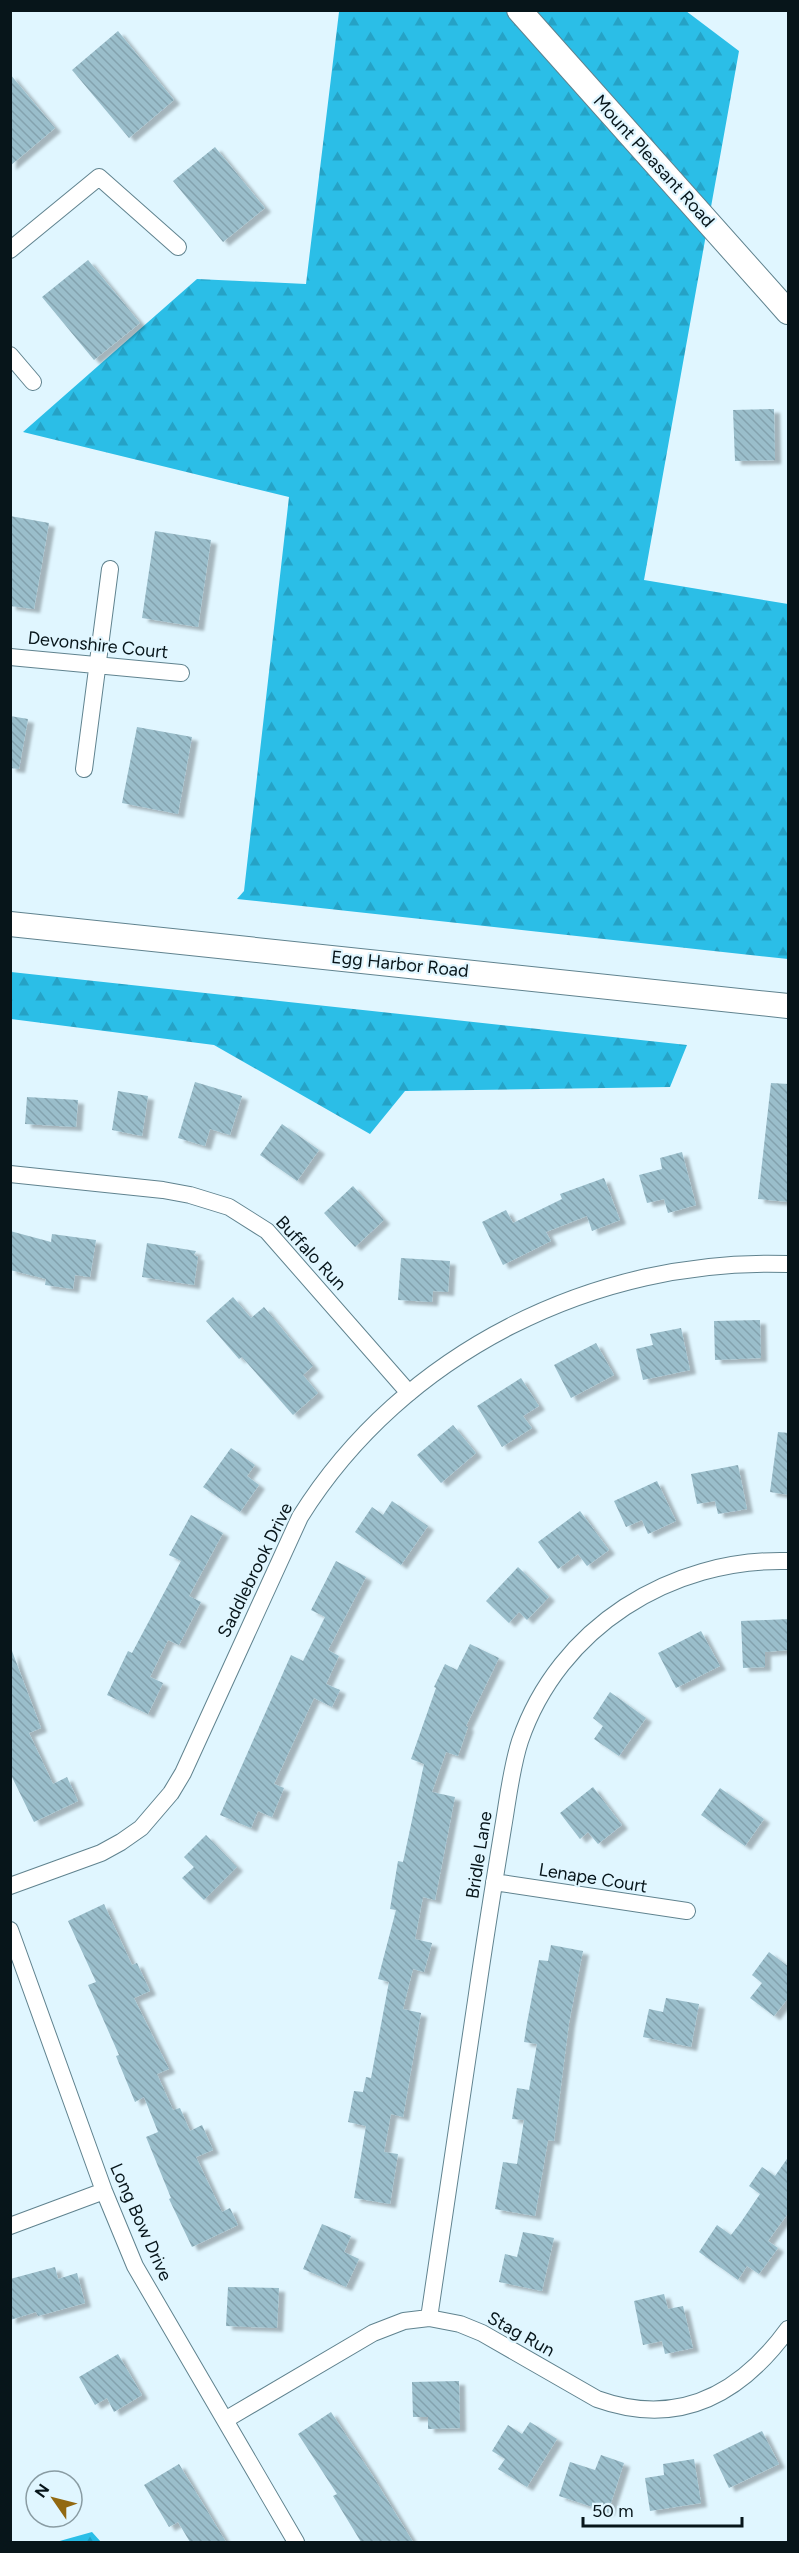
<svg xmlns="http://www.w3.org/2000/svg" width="799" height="2553" viewBox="0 0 799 2553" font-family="Figtree,sans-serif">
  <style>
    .forest { fill: url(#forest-firs) }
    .building { fill: url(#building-back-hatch); filter: url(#shadow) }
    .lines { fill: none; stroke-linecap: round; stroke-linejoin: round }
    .street-casing { stroke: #60838f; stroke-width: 18 }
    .secondary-casing { stroke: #60838f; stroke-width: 26 }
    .street { stroke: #fff; stroke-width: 16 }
    .secondary { stroke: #fff; stroke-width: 24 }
    .labels { text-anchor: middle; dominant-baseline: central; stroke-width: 4.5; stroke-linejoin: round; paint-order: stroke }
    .street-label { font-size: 18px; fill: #07151a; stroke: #e0f6ff }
  </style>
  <defs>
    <pattern id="forest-firs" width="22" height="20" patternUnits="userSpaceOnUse" patternTransform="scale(1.5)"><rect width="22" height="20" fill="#2bbee7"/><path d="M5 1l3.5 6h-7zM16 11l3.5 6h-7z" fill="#25a2c6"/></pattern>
    <pattern id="building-back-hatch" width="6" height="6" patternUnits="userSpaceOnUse" patternTransform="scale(1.5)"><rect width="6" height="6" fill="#9abecb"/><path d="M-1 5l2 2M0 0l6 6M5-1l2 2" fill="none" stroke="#83a2ae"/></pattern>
    <filter id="shadow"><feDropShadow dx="6" dy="4" stdDeviation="1.5" flood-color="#0004"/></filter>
  </defs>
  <rect width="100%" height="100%" fill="#e0f6ff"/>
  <path class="forest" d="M 336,11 L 686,11 L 739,51 L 644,580 L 788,604 L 788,959 L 237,899 L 244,891 L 289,497 L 23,432 L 197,279 L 306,284 L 339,12 Z
    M 11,972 L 687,1045 L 670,1087 L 405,1091 L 370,1134 L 214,1045 L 11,1019 Z
    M 92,2532 L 101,2542 L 56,2542 Z"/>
  <path class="building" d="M 118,31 L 174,100 L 129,138 L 72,70 Z
    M 10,74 L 55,128 L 10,166 Z
    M 215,147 L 265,208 L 223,242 L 173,181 Z
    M 88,260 L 140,323 L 94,360 L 42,297 Z
    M 774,409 L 775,460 L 735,461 L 733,410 Z
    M 10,516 L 49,523 L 34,609 L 10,606 Z
    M 155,531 L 211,540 L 198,627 L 142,618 Z
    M 10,716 L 28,719 L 19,769 L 10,768 Z
    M 137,727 L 192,737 L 178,814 L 122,803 Z
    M 195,1082 L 242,1096 L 230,1135 L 210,1129 L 205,1146 L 178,1138 Z
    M 771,1083 L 789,1084 L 789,1202 L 758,1199 Z
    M 118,1091 L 148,1096 L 142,1136 L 112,1130 Z
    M 27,1097 L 78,1100 L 76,1127 L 25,1124 Z
    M 282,1124 L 319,1150 L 297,1181 L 260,1155 Z
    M 682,1152 L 696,1205 L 668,1213 L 664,1199 L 647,1203 L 639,1175 L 662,1169 L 660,1158 Z
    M 604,1178 L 620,1220 L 592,1231 L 587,1216 L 546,1232 L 551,1241 L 503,1265 L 482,1222 L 506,1210 L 513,1223 L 562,1199 L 560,1194 Z
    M 353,1186 L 384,1220 L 355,1247 L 324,1213 Z
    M 10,1231 L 51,1242 L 52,1234 L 96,1240 L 90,1277 L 75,1275 L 73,1289 L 45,1285 L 46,1279 L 10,1270 Z
    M 147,1243 L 196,1251 L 194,1255 L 198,1257 L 194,1285 L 142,1277 Z
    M 401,1258 L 450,1261 L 448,1292 L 433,1291 L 432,1302 L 398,1300 Z
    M 233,1297 L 251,1318 L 264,1307 L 313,1366 L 303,1375 L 318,1393 L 293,1415 L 242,1357 L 239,1359 L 206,1321 Z
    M 760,1320 L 761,1358 L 715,1360 L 714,1321 Z
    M 681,1328 L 690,1370 L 643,1380 L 636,1349 L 653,1345 L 650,1334 Z
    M 596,1343 L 614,1375 L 571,1398 L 554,1365 Z
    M 521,1378 L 539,1406 L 523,1416 L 532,1428 L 502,1447 L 477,1406 Z
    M 453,1425 L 476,1453 L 441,1483 L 417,1455 Z
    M 778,1432 L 789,1433 L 789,1495 L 770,1492 Z
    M 231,1448 L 255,1465 L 247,1476 L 259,1485 L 240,1512 L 203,1487 Z
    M 738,1465 L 747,1509 L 718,1514 L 715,1501 L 697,1504 L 691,1474 Z
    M 657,1481 L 676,1521 L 648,1534 L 642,1520 L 626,1527 L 614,1501 Z
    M 392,1501 L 428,1526 L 401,1565 L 355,1532 L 372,1507 L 383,1515 Z
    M 580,1511 L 609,1550 L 587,1566 L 578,1554 L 558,1569 L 538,1542 Z
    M 191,1515 L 223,1533 L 189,1596 L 201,1602 L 179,1645 L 168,1640 L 150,1677 L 163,1683 L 148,1714 L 107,1695 L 128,1651 L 132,1653 L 181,1561 L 169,1555 Z
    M 336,1561 L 366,1577 L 328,1650 L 339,1656 L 326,1684 L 340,1690 L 332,1707 L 314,1698 L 274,1784 L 284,1788 L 272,1817 L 258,1811 L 251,1828 L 220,1815 L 291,1655 L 303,1661 L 325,1617 L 311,1610 Z
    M 518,1567 L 549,1597 L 527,1620 L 519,1612 L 509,1623 L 486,1601 Z
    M 789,1619 L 789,1650 L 765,1652 L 765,1667 L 743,1668 L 741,1621 Z
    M 701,1631 L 720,1666 L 676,1688 L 658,1653 Z
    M 470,1644 L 499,1658 L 466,1726 L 468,1727 L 458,1756 L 446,1752 L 432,1792 L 455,1797 L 435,1900 L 423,1897 L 415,1939 L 432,1943 L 424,1972 L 413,1969 L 403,2009 L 421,2013 L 403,2117 L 391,2114 L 384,2152 L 398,2154 L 390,2204 L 354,2198 L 366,2126 L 348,2122 L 354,2091 L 363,2092 L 366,2077 L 371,2078 L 389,1982 L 378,1979 L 396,1910 L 390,1909 L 398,1861 L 403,1862 L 424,1764 L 411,1759 L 436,1688 L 434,1687 L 445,1664 L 457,1670 Z
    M 12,1651 L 41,1728 L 29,1733 L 53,1784 L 67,1777 L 78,1801 L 34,1822 L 10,1773 Z
    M 610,1692 L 646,1718 L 619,1756 L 594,1739 L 603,1726 L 593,1718 Z
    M 593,1787 L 622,1825 L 598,1844 L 588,1832 L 580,1839 L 560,1813 Z
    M 720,1788 L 764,1819 L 745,1846 L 701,1815 Z
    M 206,1835 L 237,1867 L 204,1900 L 182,1878 L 194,1867 L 184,1857 Z
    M 104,1904 L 132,1965 L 137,1963 L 150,1991 L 134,1998 L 169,2069 L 157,2074 L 173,2110 L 180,2108 L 190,2131 L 202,2125 L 213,2150 L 196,2157 L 222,2212 L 230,2208 L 238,2225 L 192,2247 L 169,2199 L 171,2198 L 146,2137 L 158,2132 L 144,2097 L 135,2102 L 116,2056 L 119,2055 L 88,1985 L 96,1982 L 68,1921 Z
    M 551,1945 L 583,1951 L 569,2023 L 554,2141 L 548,2140 L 535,2216 L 495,2209 L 503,2162 L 517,2164 L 524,2120 L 512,2119 L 517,2088 L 529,2090 L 537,2044 L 524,2042 L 527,2023 L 539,1960 L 548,1961 Z
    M 769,1952 L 789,1967 L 789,1997 L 774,2016 L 750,1998 L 762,1983 L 752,1975 Z
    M 666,1998 L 699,2004 L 691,2047 L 643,2037 L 649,2009 L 663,2012 Z
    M 789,2156 L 789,2212 L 768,2241 L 778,2248 L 759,2274 L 747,2266 L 738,2280 L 699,2252 L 717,2225 L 731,2235 L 741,2222 L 760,2194 L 749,2186 L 762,2167 L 775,2176 Z
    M 322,2224 L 351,2236 L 344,2252 L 359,2259 L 346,2287 L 303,2269 Z
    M 523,2232 L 554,2238 L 542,2291 L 499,2282 L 505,2254 L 517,2257 Z
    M 55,2267 L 58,2279 L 77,2273 L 85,2303 L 38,2316 L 36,2312 L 10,2320 L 10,2279 Z
    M 228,2287 L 279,2288 L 277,2328 L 226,2326 Z
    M 664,2294 L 668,2309 L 683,2306 L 693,2348 L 665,2354 L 662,2341 L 643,2345 L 634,2301 Z
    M 118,2354 L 142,2395 L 114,2412 L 107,2398 L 95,2405 L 79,2377 Z
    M 459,2381 L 460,2428 L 428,2429 L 428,2417 L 413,2417 L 412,2382 Z
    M 331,2412 L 371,2473 L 413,2542 L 361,2542 L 333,2496 L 337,2494 L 298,2434 Z
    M 530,2422 L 557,2439 L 527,2487 L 498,2469 L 505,2459 L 492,2451 L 508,2425 L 522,2434 Z
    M 762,2431 L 779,2464 L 729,2488 L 713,2455 Z
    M 601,2455 L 624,2463 L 608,2512 L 559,2496 L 570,2462 L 595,2470 Z
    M 694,2459 L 701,2503 L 650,2511 L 645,2478 L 664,2475 L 663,2464 Z
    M 179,2464 L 226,2542 L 190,2542 L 178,2522 L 169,2527 L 144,2485 Z"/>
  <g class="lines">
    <defs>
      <path id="street" d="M 10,250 L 99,177 L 178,247
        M 10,355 L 33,382
        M 10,657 L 181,673
        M 84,769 L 110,569
        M 10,1174 L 163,1190 L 190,1195 L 229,1207 L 267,1231 L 409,1393
        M 494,1882 L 687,1911
        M 10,1886 L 101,1853 L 121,1842 L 141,1828 L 171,1793 L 183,1773 L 300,1517 C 403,1352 596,1257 788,1264
        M 10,1930 L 104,2191 L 135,2266 L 296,2542
        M 10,2226 L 104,2191
        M 429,2318 C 445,2210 461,2102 477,1994 C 485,1939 494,1883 503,1828 C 508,1799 511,1769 520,1741 C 559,1627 671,1558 788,1561
        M 225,2420 L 373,2333 L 404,2321 L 429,2318 L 460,2324 L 482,2333 L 597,2399 C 678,2428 740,2395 788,2329"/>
      <path id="secondary" d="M 519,10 L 788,312
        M 10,924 L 788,1006"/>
    </defs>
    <use href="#street" class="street-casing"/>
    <use href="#secondary" class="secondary-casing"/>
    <use href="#street" class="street"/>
    <use href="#secondary" class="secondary"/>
  </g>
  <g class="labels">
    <g class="street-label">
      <text transform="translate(654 161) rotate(48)">Mount Pleasant Road</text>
      <text transform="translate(98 645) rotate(6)">Devonshire Court</text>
      <text transform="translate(400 964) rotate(6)">Egg Harbor Road</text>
      <text transform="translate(311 1253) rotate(47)">Buffalo Run</text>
      <text transform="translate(255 1570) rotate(-64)">Saddlebrook Drive</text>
      <text transform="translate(479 1855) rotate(-81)">Bridle Lane</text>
      <text transform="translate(593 1878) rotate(9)">Lenape Court</text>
      <text transform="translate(141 2222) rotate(66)">Long Bow Drive</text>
      <text transform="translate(521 2334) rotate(29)">Stag Run</text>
    </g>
  </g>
  <rect width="799" height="2553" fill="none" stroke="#07151a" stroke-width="24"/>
  <g transform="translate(54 2499) rotate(305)"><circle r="28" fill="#e0f6ff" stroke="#899ca3" stroke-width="1.5"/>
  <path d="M0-4.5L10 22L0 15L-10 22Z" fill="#926911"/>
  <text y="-9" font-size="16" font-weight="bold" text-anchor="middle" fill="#07151a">N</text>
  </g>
  <path d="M583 2517v9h159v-9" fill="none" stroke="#07151a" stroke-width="3"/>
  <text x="592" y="2517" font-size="18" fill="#07151a" stroke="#e0f6ff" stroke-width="4.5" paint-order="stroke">50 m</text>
</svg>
